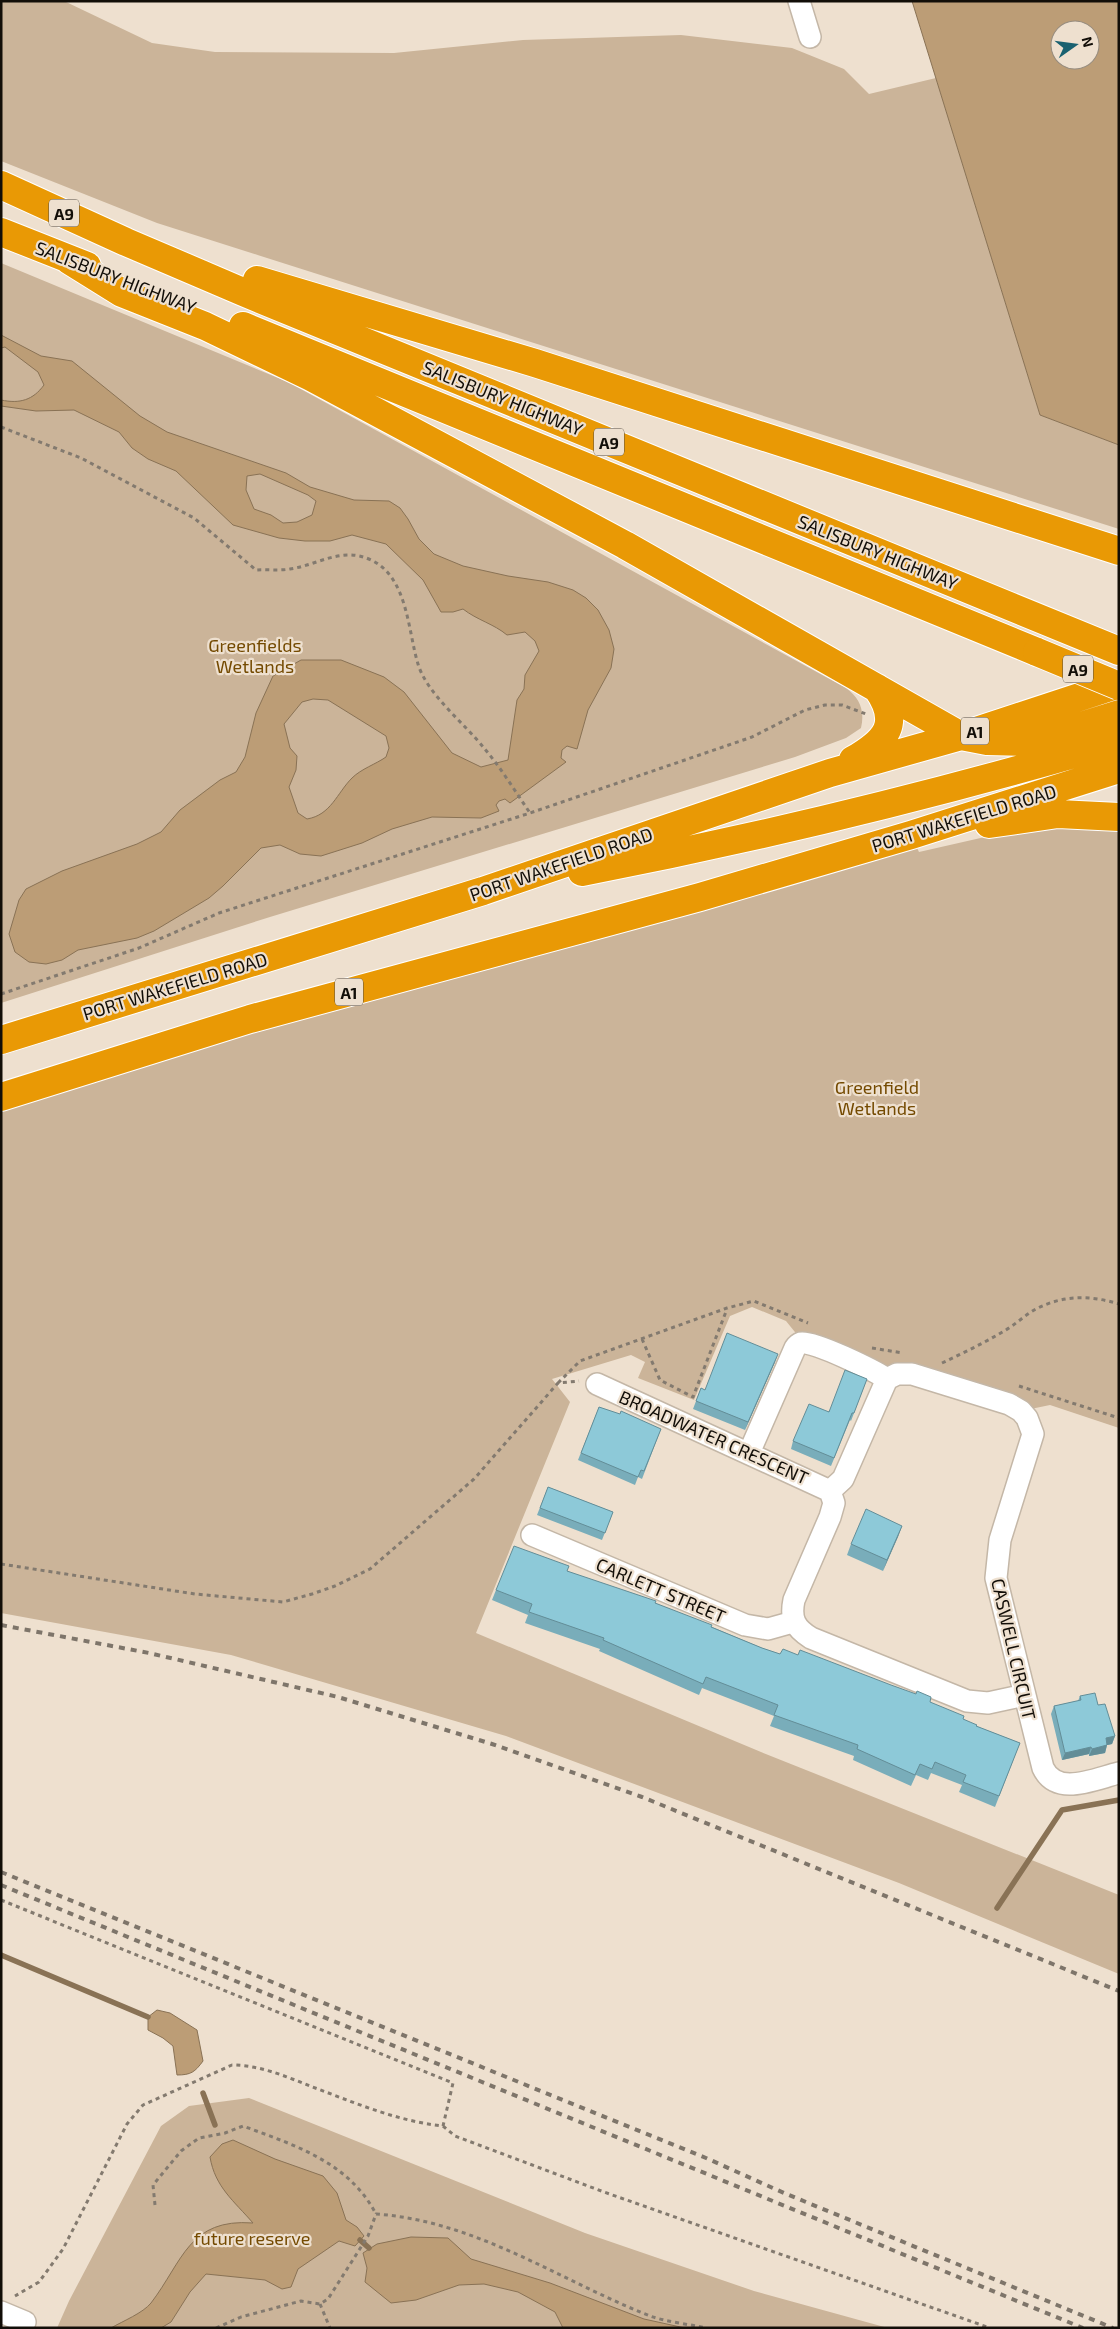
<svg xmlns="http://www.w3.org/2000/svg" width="1120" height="2329" viewBox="0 0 1120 2329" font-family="'Exo 2',sans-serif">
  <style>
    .green { fill: #cbb499 }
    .water { fill: #bc9d76; stroke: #897255; fill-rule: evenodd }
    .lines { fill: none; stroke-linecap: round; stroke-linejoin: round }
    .stream { stroke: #897255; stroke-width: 5.5 }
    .minor-casing { stroke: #c4b7a7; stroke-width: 24 }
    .highway-casing { stroke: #fff; stroke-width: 30 }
    .path { stroke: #837a6f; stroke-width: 3; stroke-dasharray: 4 4; stroke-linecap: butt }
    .minor { stroke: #fff; stroke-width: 21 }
    .highway { stroke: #e99905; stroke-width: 28 }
    .rail { stroke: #7e756a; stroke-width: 4; stroke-dasharray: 6 6; stroke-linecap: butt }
    .highway-bridge-casing { stroke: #fff; stroke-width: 30; stroke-linecap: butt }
    .highway-bridge { stroke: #e99905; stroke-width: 28 }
    .wall { fill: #79adba }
    .shaded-wall { fill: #638d97 }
    .building { fill: #8dc9d8; stroke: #638d97 }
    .labels { text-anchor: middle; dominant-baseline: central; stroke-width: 4.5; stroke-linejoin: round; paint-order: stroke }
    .shield { fill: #eee0cf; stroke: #544d44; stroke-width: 1 }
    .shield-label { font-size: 16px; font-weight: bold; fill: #120e08 }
    .street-label { font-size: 18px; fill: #120e08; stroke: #eee0cf }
    .park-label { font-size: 18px; fill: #744a01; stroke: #eee0cf }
  </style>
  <rect width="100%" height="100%" fill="#eee0cf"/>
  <path class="green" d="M 1,1 L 64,1 L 152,43 L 215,52 L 394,53 L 523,40 L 681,35 L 792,48 L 844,69 L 869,94 L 936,78 L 1040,415 L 1119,445 L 1119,529 L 157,223 L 1,161 Z
    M 1,263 L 288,382 L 846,688 C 860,698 865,711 861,728 L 846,738 L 795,757 L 270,917 L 1,1003 Z
    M 1119,826 L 1119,1428 L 1050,1405 L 1021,1411 L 897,1374 L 803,1342 L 786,1321 L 752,1307 L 730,1316 L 694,1400 L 638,1378 L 645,1362 L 631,1355 L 552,1379 L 570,1402 L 476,1633 L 761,1752 L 1119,1895 L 1119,1974 L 899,1883 L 506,1736 L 231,1655 L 1,1613 L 1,1097 L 911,835 L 919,852 L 1029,827 Z
    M 249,2098 L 585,2233 L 754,2291 L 888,2328 L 57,2328 L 69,2301 L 161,2126 L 189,2106 Z"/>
  <path class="water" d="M 912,1 L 1119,1 L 1119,445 L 1040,415 ZM 1060,30 L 1090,30 L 1090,60 L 1060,60 Z
    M 1,335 L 41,356 L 72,361 L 140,416 L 167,432 L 286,473 L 310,487 L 354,500 L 389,501 L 400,508 L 408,519 L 419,539 L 434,554 L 463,566 L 508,576 L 548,582 L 573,590 L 586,598 L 598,610 L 609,630 L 614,649 L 611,668 L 588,710 L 577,749 L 567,746 L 562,750 L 561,758 L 566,762 L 510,803 L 505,799 L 499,801 L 496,805 L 499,811 L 481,818 L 432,817 L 392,829 L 362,843 L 321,856 L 300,854 L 280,845 L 261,848 L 223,886 L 209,898 L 154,931 L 137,938 L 78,950 L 62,960 L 46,964 L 29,962 L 15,952 L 9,934 L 19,900 L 26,889 L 62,871 L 137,844 L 161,832 L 180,810 L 220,780 L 236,772 L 245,757 L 256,713 L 273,676 L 301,660 L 341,660 L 384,677 L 404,692 L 452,753 L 481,767 L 508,760 L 517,700 L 524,689 L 525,675 L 539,651 L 535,641 L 525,632 L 507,635 C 494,624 477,620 463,609 L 453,612 L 441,612 L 423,580 L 386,544 L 352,535 L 330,541 L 305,541 L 279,538 L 233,525 L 176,471 L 148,459 L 132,448 L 119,432 L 74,410 L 36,411 L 1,406 L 1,400 C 20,404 33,400 44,385 L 38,372 L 5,347 L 1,348 ZM 260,474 L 308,495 L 316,501 L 312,515 L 297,522 L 283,523 L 271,515 L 254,509 L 246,490 L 247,476 ZM 313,699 L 328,700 L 386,736 L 389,748 L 386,757 C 376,764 361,769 352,778 C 337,793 331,815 307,819 L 298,813 L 289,787 L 296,770 L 297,756 L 290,748 L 284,724 L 302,702 Z
    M 157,2010 L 170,2013 L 197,2030 L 203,2061 C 195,2072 191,2075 177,2075 L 173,2046 L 163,2038 L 148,2030 L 148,2017 Z
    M 233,2140 L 275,2159 L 323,2176 L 337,2193 L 346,2220 L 357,2227 L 364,2236 L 355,2246 L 339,2241 L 298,2269 L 291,2287 L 282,2289 L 265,2280 L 206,2274 L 190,2292 L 171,2322 L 161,2328 L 111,2328 C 123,2321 143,2313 151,2303 C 183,2261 189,2218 253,2223 C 234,2201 215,2187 210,2157 L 222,2144 Z
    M 411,2237 L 448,2238 L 471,2259 L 550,2283 L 644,2319 L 685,2328 L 563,2328 L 555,2312 L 518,2292 L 484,2284 L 459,2285 L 416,2300 L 391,2303 L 365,2282 L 367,2268 L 363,2253 L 377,2244 Z"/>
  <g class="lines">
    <path class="stream" d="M 997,1908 L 1062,1810 L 1119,1800
      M 1,1955 L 148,2017
      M 203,2093 L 215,2125
      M 360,2240 L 369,2248"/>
    <defs>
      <path id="minor" d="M 799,1 L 810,37
        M 597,1384 L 830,1491
        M 749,1453 L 795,1348 C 797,1345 798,1344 801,1343 C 813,1340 875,1371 887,1379
        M 532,1535 L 745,1625 L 768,1629 L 793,1622
        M 1025,1695 L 988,1703 L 967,1701 L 811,1638 C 795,1628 790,1619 794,1600 L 830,1517 L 834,1503 L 830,1491 L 843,1479 L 887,1379 L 897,1374 L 912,1374 L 1009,1404 L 1021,1411 L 1027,1418 L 1033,1434 L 1000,1540 L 996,1578 L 1043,1768 C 1057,1797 1094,1779 1119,1773
        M 1,2312 L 25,2322"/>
      <path id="highway" d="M 1,185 L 126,242 L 243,292 L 1119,651
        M 1,232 L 87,266
        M 69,260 L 122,293 L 205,326 L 311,377 L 625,545 L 961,736 L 987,741 L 1030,742 L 1119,714
        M 257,280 L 535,363 L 1119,551
        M 243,326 L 1037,652
        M 853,760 C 886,741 902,724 877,688
        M 989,824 L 1058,814 L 1119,817
        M 582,872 C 763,837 942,793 1119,741
        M 1,1040 L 483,891 L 830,773 L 961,736 L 1119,684
        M 1,1097 L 250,1019 L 700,897 L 911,835 L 1119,769"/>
    </defs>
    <use href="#minor" class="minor-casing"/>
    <use href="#highway" class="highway-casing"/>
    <path class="path" d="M 1,427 L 81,458 L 194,518 L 256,570 C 267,569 279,571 290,569 C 318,565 342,546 371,560 C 408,577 408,632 418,664 C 427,694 464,723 484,748 C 501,768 515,791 530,813
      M 1,994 L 139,948 L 219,913 L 530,813 L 752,737 L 805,710 L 825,705 L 842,705 L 866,714
      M 642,1339 L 660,1380 L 693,1397 L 727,1309
      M 872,1348 L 903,1353
      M 942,1363 C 963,1353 984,1343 1004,1331 C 1015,1325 1025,1315 1036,1309 C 1063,1295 1090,1295 1119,1304
      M 558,1383 L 580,1361 L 727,1308 L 754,1301 L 808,1323
      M 1019,1386 L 1119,1418
      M 1,1564 L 195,1594 L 283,1602 L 312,1594 L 335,1586 L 370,1569 L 474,1479 L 558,1383 L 579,1381
      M 1,1900 L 453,2083 L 443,2126 C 396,2121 353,2102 310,2086 C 285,2076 259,2065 232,2065 L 143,2105 L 127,2124 L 63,2249 L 39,2282 L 15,2296
      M 443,2126 L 455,2136 L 604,2192 L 990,2328
      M 155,2205 L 153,2185 L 181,2151 L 199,2138 L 225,2133 L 243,2126 C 294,2145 349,2162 376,2214
      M 320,2304 L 330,2328
      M 216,2328 L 241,2317 L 301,2301 L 320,2304 L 328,2299 L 368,2236 L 376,2214 C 476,2221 559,2280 650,2316 C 667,2322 688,2324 706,2328"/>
    <use href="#minor" class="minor"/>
    <use href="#highway" class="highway"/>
    <path class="rail" d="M 1,1625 L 149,1653 L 338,1697 L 492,1744 L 642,1797 L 1119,1991
      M 1,1872 L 706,2158 L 784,2193 L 1113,2328
      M 1,1885 L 1083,2328"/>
    <defs>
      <path id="highway-bridge" d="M 1037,652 L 1119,686"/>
    </defs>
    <use href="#highway-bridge" class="highway-bridge-casing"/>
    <use href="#highway-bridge" class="highway-bridge"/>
  </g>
  <path class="wall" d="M 775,1362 L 745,1430 L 693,1409 L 701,1388 L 705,1390 Z
    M 867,1379 L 851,1421 L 850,1420 L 831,1466 L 791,1449 L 793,1441 Z
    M 599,1407 L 661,1429 L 642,1479 L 638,1477 L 635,1485 L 578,1460 Z
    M 548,1487 L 613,1512 L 602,1540 L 537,1515 Z
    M 902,1526 L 883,1571 L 847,1555 L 851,1544 Z
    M 567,1571 L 655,1603 L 762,1648 L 780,1654 L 798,1655 L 930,1702 L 976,1726 L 1020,1743 L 995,1807 L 959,1792 L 962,1785 L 931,1773 L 928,1780 L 916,1775 L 911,1786 L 853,1760 L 854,1756 L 770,1726 L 774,1716 L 702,1688 L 699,1695 L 599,1651 L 600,1649 L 525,1623 L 528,1615 L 492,1600 L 496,1590 Z
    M 1080,1696 L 1098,1705 L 1115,1736 L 1112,1744 L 1107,1745 L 1105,1753 L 1089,1756 L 1089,1754 L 1062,1760 L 1051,1714 L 1054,1706 L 1078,1701 Z"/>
  <path class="shaded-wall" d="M 778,1354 L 775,1362 L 745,1430 L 748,1422 Z
    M 902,1526 L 898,1537 L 883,1571 L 887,1560 Z
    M 1115,1736 L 1112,1744 L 1103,1746 L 1106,1738 Z
    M 1107,1745 L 1105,1753 L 1089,1756 L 1092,1749 Z
    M 1091,1747 L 1089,1754 L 1062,1760 L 1065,1753 Z"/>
  <path class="building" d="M 727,1333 L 778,1354 L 748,1422 L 696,1401 L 701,1388 L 705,1390 Z
    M 845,1370 L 867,1379 L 854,1413 L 852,1413 L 834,1458 L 793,1441 L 809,1404 L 829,1412 Z
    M 599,1407 L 620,1414 L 621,1411 L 661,1429 L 644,1471 L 641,1470 L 638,1477 L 581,1453 Z
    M 548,1487 L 613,1512 L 605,1533 L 540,1508 Z
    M 866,1509 L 902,1526 L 887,1560 L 851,1544 Z
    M 514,1546 L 569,1566 L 567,1571 L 656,1601 L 655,1603 L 712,1625 L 711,1627 L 762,1648 L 780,1654 L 783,1649 L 798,1655 L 800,1650 L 891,1685 L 916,1694 L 917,1691 L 931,1697 L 930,1702 L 964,1716 L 963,1719 L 977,1725 L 976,1726 L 1020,1743 L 999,1796 L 963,1782 L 966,1775 L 935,1762 L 932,1769 L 920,1764 L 915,1775 L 857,1749 L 858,1745 L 774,1715 L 778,1705 L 706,1677 L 703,1684 L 603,1640 L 604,1638 L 529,1612 L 532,1604 L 496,1590 Z
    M 1095,1693 L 1098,1705 L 1105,1704 L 1115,1736 L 1106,1738 L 1107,1745 L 1092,1749 L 1091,1747 L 1065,1753 L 1054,1706 L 1081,1700 L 1080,1696 Z"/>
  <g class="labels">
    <g class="shield">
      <rect x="49" y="199.5" width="30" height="27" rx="4"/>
      <rect x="594" y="428.5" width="30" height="27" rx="4"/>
      <rect x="1063" y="655.5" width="30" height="27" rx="4"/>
      <rect x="961" y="717.5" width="28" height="27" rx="4"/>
      <rect x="335" y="978.5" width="28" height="27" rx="4"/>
    </g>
    <g class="shield-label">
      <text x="64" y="213">A9</text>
      <text x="609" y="442">A9</text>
      <text x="1078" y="669">A9</text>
      <text x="975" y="731">A1</text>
      <text x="349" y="992">A1</text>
    </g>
    <g class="street-label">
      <text transform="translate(116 277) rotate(21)">SALISBURY HIGHWAY</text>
      <text transform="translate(503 398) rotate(22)">SALISBURY HIGHWAY</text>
      <text transform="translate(878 552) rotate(22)">SALISBURY HIGHWAY</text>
      <text transform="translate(964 818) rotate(-17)">PORT WAKEFIELD ROAD</text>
      <text transform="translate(561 864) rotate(-19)">PORT WAKEFIELD ROAD</text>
      <text transform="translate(175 986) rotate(-17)">PORT WAKEFIELD ROAD</text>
      <text transform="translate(714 1437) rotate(24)">BROADWATER CRESCENT</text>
      <text transform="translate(661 1590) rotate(23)">CARLETT STREET</text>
      <text transform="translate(1014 1649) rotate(77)">CASWELL CIRCUIT</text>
    </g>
    <g class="park-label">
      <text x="255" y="645">Greenfields<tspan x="255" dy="21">Wetlands</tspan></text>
      <text x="877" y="1087">Greenfield<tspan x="877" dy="21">Wetlands</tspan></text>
      <text x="252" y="2238">future reserve</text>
    </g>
  </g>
  <rect width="1120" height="2329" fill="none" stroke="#120e08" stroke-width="5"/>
  <g transform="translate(1075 45) rotate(76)"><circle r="24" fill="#eee0cf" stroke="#968c7f"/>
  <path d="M0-4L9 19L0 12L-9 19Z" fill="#196170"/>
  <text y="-8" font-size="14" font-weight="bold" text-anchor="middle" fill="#120e08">N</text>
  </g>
</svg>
